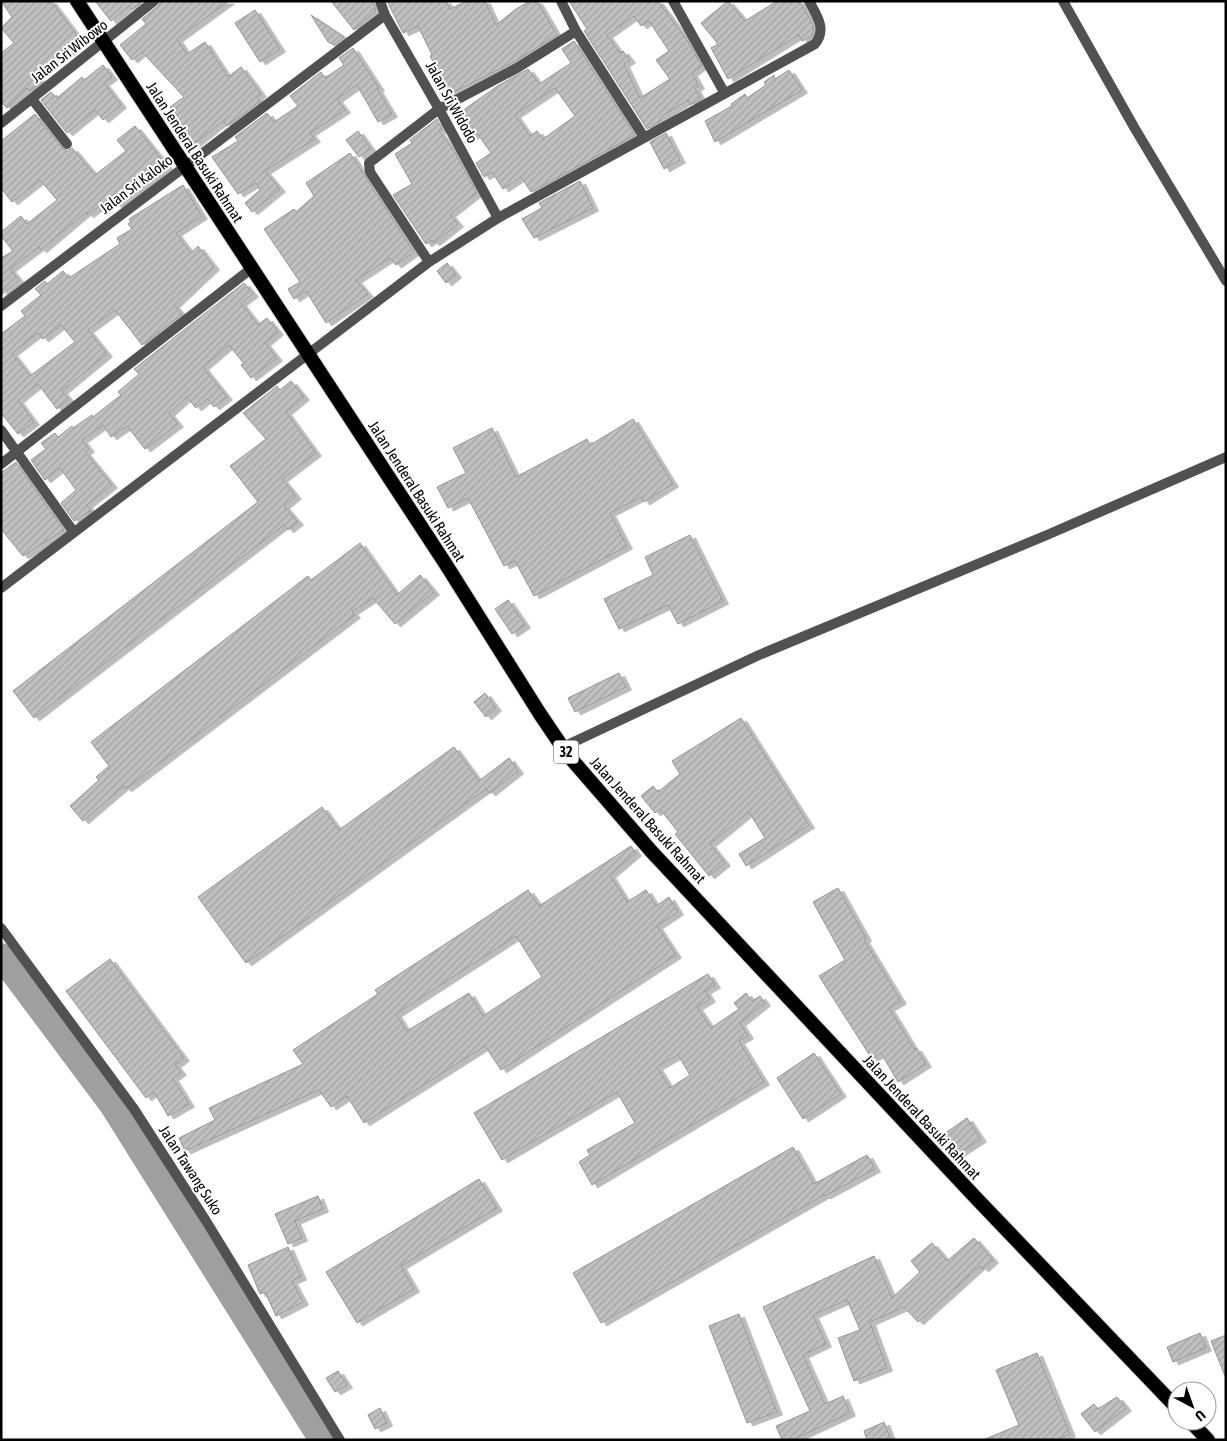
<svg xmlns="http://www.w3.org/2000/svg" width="1227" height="1441" viewBox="0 0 1227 1441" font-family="'Asap Condensed',sans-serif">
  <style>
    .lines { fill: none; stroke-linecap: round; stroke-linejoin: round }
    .river { stroke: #9f9f9f; stroke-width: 26 }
    .building { fill: url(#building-hatch); stroke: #959595; fill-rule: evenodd; filter: url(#shadow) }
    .trunk-casing { stroke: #dbdbdb; stroke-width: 16 }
    .minor { stroke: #515151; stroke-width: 10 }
    .trunk { stroke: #000; stroke-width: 14 }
    .labels { text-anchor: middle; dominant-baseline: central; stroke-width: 4; stroke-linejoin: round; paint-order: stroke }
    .shield { fill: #fff; stroke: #4c4c4c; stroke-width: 1 }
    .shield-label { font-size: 14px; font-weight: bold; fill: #000 }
    .street-label { font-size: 15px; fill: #000; stroke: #fff }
  </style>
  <defs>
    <pattern id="building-hatch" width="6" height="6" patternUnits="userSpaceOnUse" patternTransform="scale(1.25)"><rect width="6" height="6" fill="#c0c0c0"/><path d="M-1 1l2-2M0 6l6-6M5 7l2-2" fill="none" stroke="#a3a3a3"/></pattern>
    <filter id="shadow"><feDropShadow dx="5.5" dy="3" stdDeviation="0" flood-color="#0004"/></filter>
  </defs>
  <rect width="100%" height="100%" fill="#fff"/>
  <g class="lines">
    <path class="river" d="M 1,956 L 113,1106 L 322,1440"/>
  </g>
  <path class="building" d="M 1,1 L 51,1 L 82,42 L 66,54 L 63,51 L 35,73 L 42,82 L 30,91 L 27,88 L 7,108 L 1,102 L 1,53 L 14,43 L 1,28 L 12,17 Z
    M 95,1 L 143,1 L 132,9 L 129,6 L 111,21 Z
    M 161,1 L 229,1 L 177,39 L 187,54 L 205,42 L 228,77 L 241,67 L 261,94 L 257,97 L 260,101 L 227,126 L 223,121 L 192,146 L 173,118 L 177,115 L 170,107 L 184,97 L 142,52 L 132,60 L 120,45 L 146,24 L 142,19 L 158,6 Z
    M 331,1 L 373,1 L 376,11 L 354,30 Z
    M 387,1 L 446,1 L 450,9 L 467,1 L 485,1 L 496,25 L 516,9 L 530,1 L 537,1 L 557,35 L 514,62 L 450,94 L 430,56 L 432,55 L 418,26 L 403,33 Z
    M 569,1 L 658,1 L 687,40 L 702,66 L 692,73 L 699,86 L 695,88 L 701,99 L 690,105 L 688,100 L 661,117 L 660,121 L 647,129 L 584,31 L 587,29 ZM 634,16 L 641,26 L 649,21 L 669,51 L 656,60 L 670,79 L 640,98 L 624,64 L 630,60 L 623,51 L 620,53 L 607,35 Z
    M 728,1 L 745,21 L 777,1 L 799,1 L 811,20 L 814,28 L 812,36 L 802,41 L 799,35 L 728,79 L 711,48 L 718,44 L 701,23 Z
    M 255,10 L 280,49 L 260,62 L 235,23 Z
    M 311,15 L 344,37 L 334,45 L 328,42 Z
    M 574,41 L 635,135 L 531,192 L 521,177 L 503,189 L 492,172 L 484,177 L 476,163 L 491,153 L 477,133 L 471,137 L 464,127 L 470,122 L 462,111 L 499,85 L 528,69 L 539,84 L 571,63 L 562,49 ZM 555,88 L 575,116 L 543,139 L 537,131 L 530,136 L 515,115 Z
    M 353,48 L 379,88 L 377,89 L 392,114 L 378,122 L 357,85 L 337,99 L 345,110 L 310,133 L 315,139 L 265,171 L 280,189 L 252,212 L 245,203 L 260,190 L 256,183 L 238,194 L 212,157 L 238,141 L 235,137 L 267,113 L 274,122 L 298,106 L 290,96 L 321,72 L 325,78 L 344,65 L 339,58 Z
    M 103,65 L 112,77 L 104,83 L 121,105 L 103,120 L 95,110 L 67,133 L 41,100 L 51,92 L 57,98 L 82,77 L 84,80 Z
    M 789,70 L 802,90 L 715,142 L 705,121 L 732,106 L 731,104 L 745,94 L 747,98 L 766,85 L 764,82 L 774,75 L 775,79 Z
    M 35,114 L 62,148 L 67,151 L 72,148 L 95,175 L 126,151 L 117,140 L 135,126 L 167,166 L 117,206 L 110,198 L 88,215 L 86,212 L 41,250 L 39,247 L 10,269 L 19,280 L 1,295 L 1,258 L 13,251 L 1,236 L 1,232 L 21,216 L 27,224 L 57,200 L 40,180 L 12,202 L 1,188 L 1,141 Z
    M 437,119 L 442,129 L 439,131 L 454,151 L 477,193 L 450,214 L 458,224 L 434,243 L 432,240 L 426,244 L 393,195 L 412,184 L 395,154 L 412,143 L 410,140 Z
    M 358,131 L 371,149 L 359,157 L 346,140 Z
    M 666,133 L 680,160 L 664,169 L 650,142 Z
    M 350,153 L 414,252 L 396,265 L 390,258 L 356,280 L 368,294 L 326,323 L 306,291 L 294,299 L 288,289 L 300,282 L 264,229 L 294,209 L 296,212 L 314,196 L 306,183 Z
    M 580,181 L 593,208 L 534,238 L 522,219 L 542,208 L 539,203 Z
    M 183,185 L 202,216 L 176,233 L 191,253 L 198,246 L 214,267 L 174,305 L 182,314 L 142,345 L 115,310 L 88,330 L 107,354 L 62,391 L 69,399 L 57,409 L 38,384 L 18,400 L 34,422 L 18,434 L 1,413 L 1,334 L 25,316 L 21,311 L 41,295 L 35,289 L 45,281 L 47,284 L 63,271 L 69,278 L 120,244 L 117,238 L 132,229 L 128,224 L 131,222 L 129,219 ZM 61,325 L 75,342 L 30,376 L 12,353 L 38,333 L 43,339 Z
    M 447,263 L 456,275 L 446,283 L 437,271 Z
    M 244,283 L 253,294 L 241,303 L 258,325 L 267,318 L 278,332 L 265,343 L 277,358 L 251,378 L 241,365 L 244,364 L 229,345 L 203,367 L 227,397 L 214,407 L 207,399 L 196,408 L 187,397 L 169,413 L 178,424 L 145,449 L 127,426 L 111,437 L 103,425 L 82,440 L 89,449 L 85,452 L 112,485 L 87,505 L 91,511 L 74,521 L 61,503 L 76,490 L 60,468 L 45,480 L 31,460 L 46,449 L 41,443 L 55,433 L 58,437 L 72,426 L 73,428 L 92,415 L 93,417 L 121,395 L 118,392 L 139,374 L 134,369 Z
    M 291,381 L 304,397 L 286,412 L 316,453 L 282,479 L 296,496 L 284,506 L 298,522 L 288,530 L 284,525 L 34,718 L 13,691 L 258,502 L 230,466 L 266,439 L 243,413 L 277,386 L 280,390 Z
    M 633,419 L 673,484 L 644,502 L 641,497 L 610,513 L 627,546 L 534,596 L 515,561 L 504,566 L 468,498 L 448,508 L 437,487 L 466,473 L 453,448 L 492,428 L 516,477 L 587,439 L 590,445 Z
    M 16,462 L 64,530 L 23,556 L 1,529 L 1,473 Z
    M 690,535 L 723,601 L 678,624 L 668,605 L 619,629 L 604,599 L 653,575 L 645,557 Z
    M 360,543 L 397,595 L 420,575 L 434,592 L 395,624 L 373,598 L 352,612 L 355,615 L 126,789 L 124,786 L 83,821 L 70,806 L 99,780 L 96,777 L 109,766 L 91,742 L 308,576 L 311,580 Z
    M 508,600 L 525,625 L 512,634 L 495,609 Z
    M 619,673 L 626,687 L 575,712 L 568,698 Z
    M 485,693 L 496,708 L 486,717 L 474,702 Z
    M 741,718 L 809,825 L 746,866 L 739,854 L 765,838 L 749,812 L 710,844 L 725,863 L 709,876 L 675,834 L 678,832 L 660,809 L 655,813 L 641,796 L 653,786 L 658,792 L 680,774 L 672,761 Z
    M 454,747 L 479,781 L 509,758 L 518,771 L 490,793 L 486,789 L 246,963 L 198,897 L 322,807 L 339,830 Z
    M 631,846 L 636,853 L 610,875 L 627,902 L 646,890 L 656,906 L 669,897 L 678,912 L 657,926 L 676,955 L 501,1070 L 485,1046 L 364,1123 L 347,1096 L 331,1107 L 319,1090 L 185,1151 L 179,1138 L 215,1120 L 209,1108 L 303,1064 L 293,1050 L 378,994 L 375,990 L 528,890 L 539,906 ZM 516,936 L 542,977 L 483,1016 L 469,993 L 407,1031 L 396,1014 Z
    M 838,888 L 866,938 L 864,940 L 901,1001 L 889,1008 L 914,1049 L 916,1048 L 926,1064 L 898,1082 L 881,1053 L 872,1059 L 819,976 L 845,960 L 813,902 Z
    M 110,959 L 184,1058 L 175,1065 L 181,1072 L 173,1078 L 189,1104 L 168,1116 L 154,1092 L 146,1098 L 66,991 Z
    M 708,974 L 715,985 L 705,991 L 710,999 L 697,1007 L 711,1028 L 739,1009 L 734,1003 L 746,993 L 752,1001 L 760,996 L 765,1003 L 740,1023 L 748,1036 L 739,1041 L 764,1082 L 592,1185 L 579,1162 L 590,1155 L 587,1150 L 635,1123 L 617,1092 L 502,1160 L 474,1113 ZM 678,1055 L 690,1075 L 670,1088 L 657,1067 Z
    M 814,1053 L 841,1094 L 803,1119 L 777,1078 Z
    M 967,1118 L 981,1139 L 958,1154 L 944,1134 Z
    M 793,1147 L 814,1184 L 867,1155 L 875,1169 L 825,1196 L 824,1195 L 601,1323 L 573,1273 Z
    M 479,1179 L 497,1208 L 401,1266 L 414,1289 L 357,1323 L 326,1272 Z
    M 318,1196 L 323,1209 L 295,1221 L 302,1238 L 288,1244 L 275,1214 Z
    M 974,1238 L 993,1260 L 983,1269 L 980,1266 L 918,1322 L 904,1307 L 870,1322 L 887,1368 L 854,1381 L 838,1338 L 860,1330 L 847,1300 L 813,1315 L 826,1344 L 803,1355 L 825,1404 L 843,1396 L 850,1413 L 792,1440 L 782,1440 L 776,1426 L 810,1411 L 763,1307 L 874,1256 L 892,1298 L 920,1272 L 911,1261 L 932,1243 L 947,1261 Z
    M 288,1247 L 301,1277 L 292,1281 L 303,1302 L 276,1316 L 265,1292 L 260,1294 L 248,1265 Z
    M 739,1314 L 777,1412 L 747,1423 L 709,1326 Z
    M 1200,1333 L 1206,1348 L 1173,1362 L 1167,1347 Z
    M 1226,1335 L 1226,1375 L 1225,1376 L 1211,1341 Z
    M 1037,1353 L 1070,1434 L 1056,1440 L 983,1440 L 1019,1425 L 996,1370 Z
    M 338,1371 L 347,1385 L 335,1392 L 326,1378 Z
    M 1117,1397 L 1126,1408 L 1095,1432 L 1081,1414 L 1094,1404 L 1098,1409 Z
    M 380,1408 L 387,1423 L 375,1429 L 368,1415 Z
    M 884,1422 L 891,1440 L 867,1440 L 864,1431 Z"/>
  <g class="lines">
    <defs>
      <path id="trunk" d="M 77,1 L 445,563 L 540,714 L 567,754 L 651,851 L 976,1198 L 1177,1408
        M 1190,1421 L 1208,1440"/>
    </defs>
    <use href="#trunk" class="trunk-casing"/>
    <path class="minor" d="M 380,1 L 385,15 L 439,109 L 498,218
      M 561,1 L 576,31 L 644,137
      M 673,1 L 724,92
      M 1063,1 L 1134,127 L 1226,281
      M 32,99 L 67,144
      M 1,123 L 154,1
      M 429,262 L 370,172 L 369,163 L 439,109 L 517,68 L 576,31
      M 1,306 L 385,15
      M 1,430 L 73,531
      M 1,464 L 252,268
      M 1,588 L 429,262 L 498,218 L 815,44 C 827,29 817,16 809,1
      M 563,747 L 759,655 L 1047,535 L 1226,457
      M 1,928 L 134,1109 L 206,1221 L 340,1440"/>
    <use href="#trunk" class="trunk"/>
  </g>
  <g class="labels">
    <rect class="shield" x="553.5" y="740.5" width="25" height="23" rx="4"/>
    <g class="shield-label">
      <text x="566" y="752">32</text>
    </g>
    <g class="street-label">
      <text transform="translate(69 51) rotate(-38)">Jalan Sri Wibowo</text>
      <text transform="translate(452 102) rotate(61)">Jalan Sri Widodo</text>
      <text transform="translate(195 152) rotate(57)">Jalan Jenderal Basuki Rahmat</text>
      <text transform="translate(136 184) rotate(-37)">Jalan Sri Kaloko</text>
      <text transform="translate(417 491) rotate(57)">Jalan Jenderal Basuki Rahmat</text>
      <text transform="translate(648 820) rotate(48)">Jalan Jenderal Basuki Rahmat</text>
      <text transform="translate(922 1117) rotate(47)">Jalan Jenderal Basuki Rahmat</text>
      <text transform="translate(191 1170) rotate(57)">Jalan Tawang Suko</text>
    </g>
  </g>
  <rect width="1227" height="1441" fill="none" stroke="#000000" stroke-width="5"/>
  <g transform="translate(1192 1406) rotate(139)"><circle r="24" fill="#ffffff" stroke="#999999"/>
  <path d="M0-4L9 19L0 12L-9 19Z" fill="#000000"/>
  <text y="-8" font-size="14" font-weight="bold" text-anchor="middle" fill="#000000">U</text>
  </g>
</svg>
